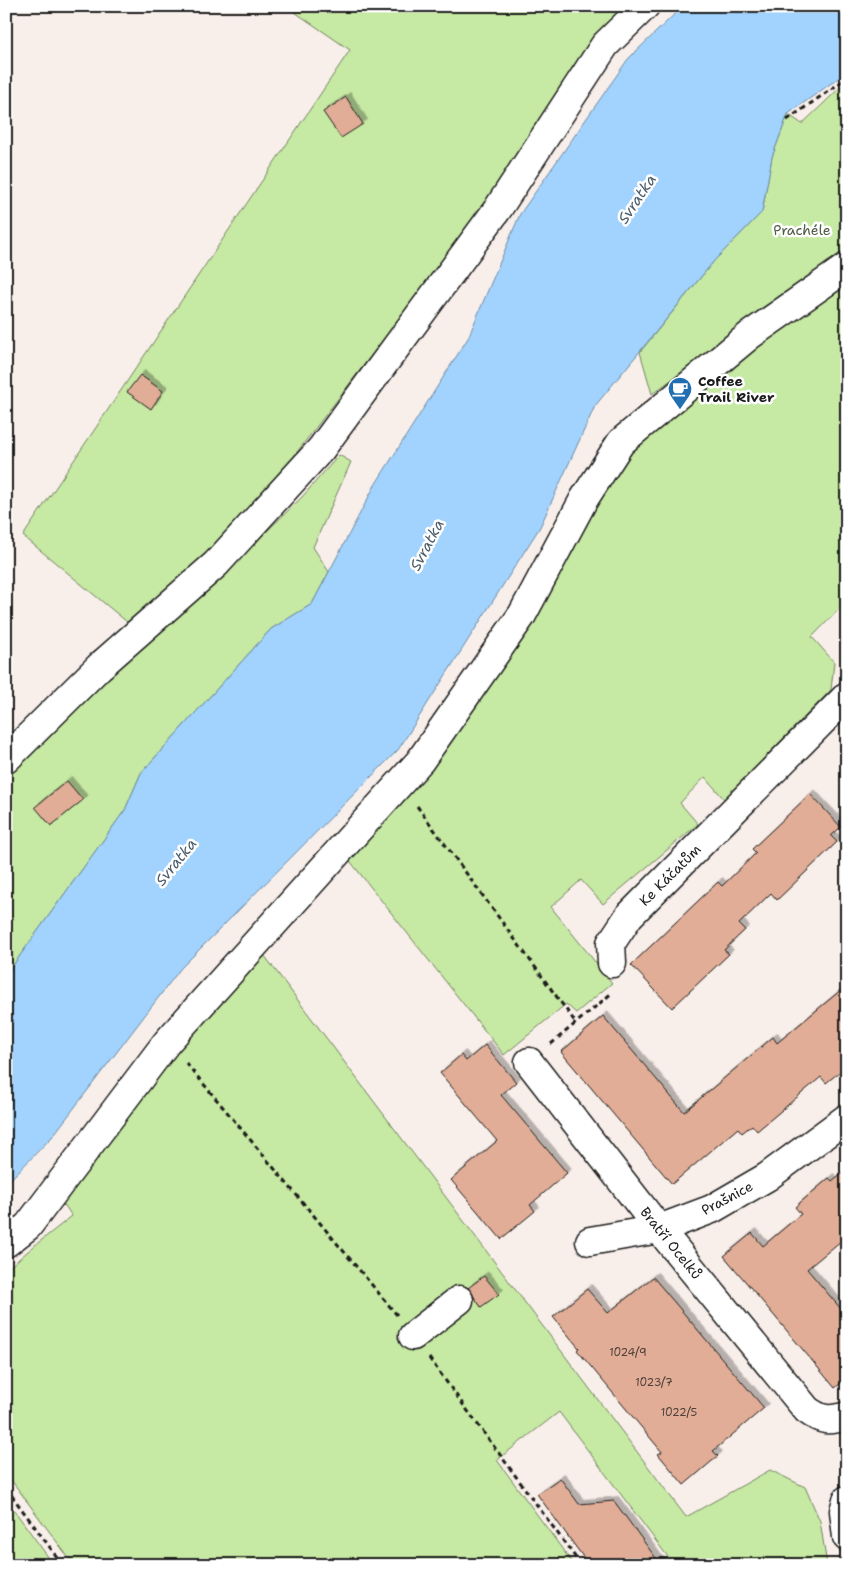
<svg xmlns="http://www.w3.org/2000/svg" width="853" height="1571" viewBox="0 0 853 1571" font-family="'Shantell Sans',sans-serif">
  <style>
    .green { fill: #c6e9a3; stroke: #718260 }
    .water { fill: #a1d3fe; stroke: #6c8aa4 }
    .building { fill: #e2ad96; stroke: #1c1c1c; filter: url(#shadow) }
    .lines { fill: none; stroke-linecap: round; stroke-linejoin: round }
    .minor-casing { stroke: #1c1c1c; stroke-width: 31 }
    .path { stroke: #1c1c1c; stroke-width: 3; stroke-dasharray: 5 4; stroke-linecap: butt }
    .minor { stroke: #fff; stroke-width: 28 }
    .labels { text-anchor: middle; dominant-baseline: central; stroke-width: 5; stroke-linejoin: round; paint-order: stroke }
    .number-label { font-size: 11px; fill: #4e403a }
    .park-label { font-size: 14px; fill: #4f5a44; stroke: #fff }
    .poi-label { font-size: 14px; font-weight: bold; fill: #1c1c1c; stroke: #fff; text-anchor: start }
    .street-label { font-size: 14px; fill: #1c1c1c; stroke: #fff }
    .water-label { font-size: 15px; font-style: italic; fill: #4b5c6b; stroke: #fff }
  </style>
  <defs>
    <filter id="shadow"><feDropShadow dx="4.5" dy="-4.5" stdDeviation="0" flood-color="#0004"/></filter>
  </defs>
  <rect width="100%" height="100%" fill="#f9efea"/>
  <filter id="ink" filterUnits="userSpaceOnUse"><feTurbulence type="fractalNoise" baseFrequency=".02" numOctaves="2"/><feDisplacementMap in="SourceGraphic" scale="10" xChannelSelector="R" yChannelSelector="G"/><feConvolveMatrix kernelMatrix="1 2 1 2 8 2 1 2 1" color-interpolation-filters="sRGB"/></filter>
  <g filter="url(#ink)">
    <path class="green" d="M 286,6 L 634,6 L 487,205 L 294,456 L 200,561 L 127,622 L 23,536 L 350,50 Z
      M 847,81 L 847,251 L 652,394 L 640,352 L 714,261 L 762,212 L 772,157 L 788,114 L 802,124 Z
      M 847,276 L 847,601 L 812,637 L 834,662 L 831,690 L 724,799 L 705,777 L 680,803 L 698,824 L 603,904 L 581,880 L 551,907 L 612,983 L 576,1013 L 566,1004 L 504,1055 L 350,861 L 530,620 L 625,448 Z
      M 339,455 L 351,462 L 313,547 L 329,572 L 312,604 L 271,629 L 141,773 L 125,810 L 6,975 L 6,776 L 166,623 L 220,577 L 302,497 Z
      M 264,955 L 686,1517 L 770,1470 L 805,1487 L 820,1521 L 827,1565 L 674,1565 L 559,1412 L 497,1460 L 574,1565 L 74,1565 L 6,1473 L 6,1270 L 34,1246 L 72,1216 L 59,1197 L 154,1074 Z
      M 6,1499 L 54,1565 L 6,1565 Z"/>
    <path class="water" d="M 683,6 L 847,6 L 847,72 L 788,114 L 772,157 L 762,212 L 714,261 L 595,406 L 540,527 L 398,750 L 181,968 L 52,1137 L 6,1184 L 6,975 L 125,810 L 141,773 L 271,629 L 312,604 L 375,485 L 468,338 L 520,214 L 628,59 Z"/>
    <path class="building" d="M 346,97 L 363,124 L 341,138 L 323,112 Z
      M 140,375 L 163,391 L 151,409 L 127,392 Z
      M 67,781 L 83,800 L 51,826 L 35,807 Z
      M 810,794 L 841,827 L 831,836 L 837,842 L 777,900 L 771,893 L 739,924 L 745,930 L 724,950 L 729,954 L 672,1008 L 631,965 L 718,882 L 722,886 L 756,853 L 752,849 Z
      M 847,985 L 847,1066 L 826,1083 L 821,1077 L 757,1131 L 752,1125 L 742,1133 L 738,1128 L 672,1184 L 561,1052 L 603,1016 L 684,1112 L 773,1037 L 777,1043 Z
      M 485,1045 L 516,1082 L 501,1095 L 567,1173 L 530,1205 L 535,1211 L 501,1239 L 451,1180 L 497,1141 L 440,1073 L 461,1055 L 466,1061 Z
      M 847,1169 L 847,1236 L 807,1269 L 847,1316 L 847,1378 L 835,1388 L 724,1256 L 752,1233 L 763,1246 L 801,1214 L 795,1207 L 829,1178 L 832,1181 Z
      M 484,1276 L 499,1294 L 481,1307 L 468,1288 Z
      M 653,1277 L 764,1408 L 713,1451 L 718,1456 L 684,1485 L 658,1454 L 662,1452 L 577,1350 L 579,1348 L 553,1317 L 587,1289 L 608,1313 Z
      M 560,1478 L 579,1504 L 614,1501 L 661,1565 L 589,1565 L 537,1494 Z"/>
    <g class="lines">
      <defs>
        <path id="minor" d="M 6,759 L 99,667 L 216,564 L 321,449 L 497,210 L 605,45 L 645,6
          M 612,963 L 611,943 L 629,916 L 847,696
          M 529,1062 L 659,1229 L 807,1410 C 822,1421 829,1421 847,1416
          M 590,1241 L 659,1229 L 712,1209 L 767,1177 L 847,1118
          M 6,1243 L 28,1226 L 167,1042 L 420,761 L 522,615 L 584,499 L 621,442 L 750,335 L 847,267
          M 413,1336 L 459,1300
          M 847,1500 L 844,1511 L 847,1537"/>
      </defs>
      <use href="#minor" class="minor-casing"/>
      <path class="path" d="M 787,120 L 847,78
        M 417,806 L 576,1023
        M 551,1044 L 613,992
        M 186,1063 L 397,1315
        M 429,1358 L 581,1565
        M 6,1488 L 63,1565"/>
      <use href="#minor" class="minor"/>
    </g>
  </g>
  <defs>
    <symbol id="cafe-pin" viewBox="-11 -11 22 30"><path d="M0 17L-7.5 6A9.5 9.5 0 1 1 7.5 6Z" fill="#1f6fb2" stroke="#fff"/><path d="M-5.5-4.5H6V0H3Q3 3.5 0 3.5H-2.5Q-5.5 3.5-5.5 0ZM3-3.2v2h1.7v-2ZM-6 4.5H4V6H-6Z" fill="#fff"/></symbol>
  </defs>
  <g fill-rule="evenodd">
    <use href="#cafe-pin" x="666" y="375" width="28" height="38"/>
  </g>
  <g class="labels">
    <g class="number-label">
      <text x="628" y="1352">1024/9</text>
      <text x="654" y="1382">1023/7</text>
      <text x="679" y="1412">1022/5</text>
    </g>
    <g class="park-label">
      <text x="802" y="230">Prachéle</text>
    </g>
    <g class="poi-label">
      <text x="698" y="381">Coffee<tspan x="698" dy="16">Trail River</tspan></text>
    </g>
    <g class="street-label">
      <text transform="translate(670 875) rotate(-45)">Ke Káčatům</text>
      <text transform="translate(727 1198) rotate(-28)">Prašnice</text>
      <text transform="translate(671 1243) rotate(51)">Bratří Ocelků</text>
    </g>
    <g class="water-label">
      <text transform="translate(637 199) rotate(-56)">Svratka</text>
      <text transform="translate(427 545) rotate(-62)">Svratka</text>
      <text transform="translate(176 862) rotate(-51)">Svratka</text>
    </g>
  </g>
  <rect width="853" height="1571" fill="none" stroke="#fff" stroke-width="25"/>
  <rect x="12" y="12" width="828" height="1546" fill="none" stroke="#1c1c1c" stroke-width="2" filter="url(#ink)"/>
</svg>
